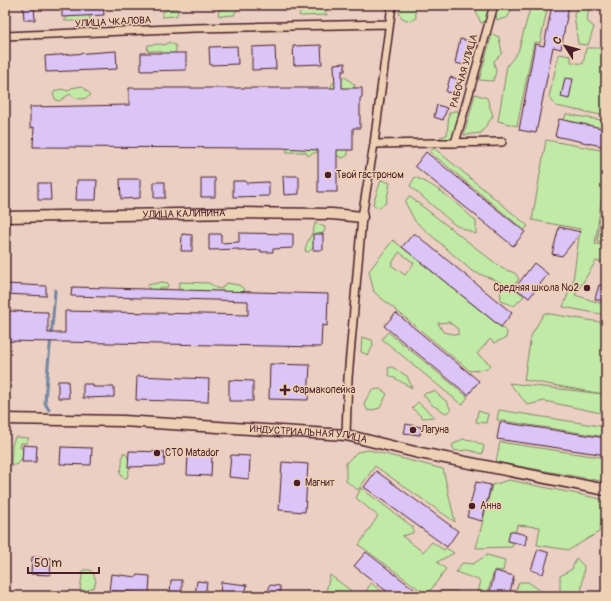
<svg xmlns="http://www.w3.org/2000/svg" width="611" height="601" viewBox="0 0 611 601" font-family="Pangolin,sans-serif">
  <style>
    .green { fill: #c0eaa6; stroke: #858468; fill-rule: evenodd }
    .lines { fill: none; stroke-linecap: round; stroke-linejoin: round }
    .stream { stroke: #7387a1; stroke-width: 3 }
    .building { fill: #dac5f6; stroke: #4a1f2b }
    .street-casing { stroke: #4a1f2b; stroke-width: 10 }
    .secondary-casing { stroke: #4a1f2b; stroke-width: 13 }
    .street { stroke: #eed1b5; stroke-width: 7 }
    .secondary { stroke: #eed1b5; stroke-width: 10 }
    .poi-dot { fill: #4a1f2b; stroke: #eed1b5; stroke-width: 1.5 }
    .labels { text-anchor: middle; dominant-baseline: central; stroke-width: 3; stroke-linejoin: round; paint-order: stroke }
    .street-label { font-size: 10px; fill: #4a1f2b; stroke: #eed1b5 }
    .poi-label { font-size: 10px; fill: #4a1f2b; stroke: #eed1b5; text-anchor: start }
  </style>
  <rect width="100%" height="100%" fill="#eacfc2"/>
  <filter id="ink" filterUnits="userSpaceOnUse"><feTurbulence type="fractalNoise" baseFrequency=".025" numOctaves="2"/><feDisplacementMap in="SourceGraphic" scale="8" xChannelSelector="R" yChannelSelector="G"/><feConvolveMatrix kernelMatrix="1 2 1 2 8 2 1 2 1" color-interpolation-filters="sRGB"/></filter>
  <g filter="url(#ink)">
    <path class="green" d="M 231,5 L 234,6 L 237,9 L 234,15 L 222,16 L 218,15 L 219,10 L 226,9 Z
      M 305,5 C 316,5 320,4 327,15 L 301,16 L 299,15 Z
      M 400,5 L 415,5 L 416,18 L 410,21 L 402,18 L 399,13 Z
      M 485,5 L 489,11 L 487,15 L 488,21 L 481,23 L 476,12 L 479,8 Z
      M 497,5 L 512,5 L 512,10 L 507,18 L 497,20 L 495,10 Z
      M 531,5 L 548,5 L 540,43 L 534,42 L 517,126 L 498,121 L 507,66 L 518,52 Z
      M 578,5 L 589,5 L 587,21 L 594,27 L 588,45 L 578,44 L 574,15 Z
      M 176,8 L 178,12 L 176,16 L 162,17 L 162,13 L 168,9 Z
      M 73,11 L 88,13 L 91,21 L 64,21 Z
      M 492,34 L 499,37 L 502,53 L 494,61 L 496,72 L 493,81 L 479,80 Z
      M 169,42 L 176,46 L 176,51 L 172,55 L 165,56 L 160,51 L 147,51 L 148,45 L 160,44 L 165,45 Z
      M 586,48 L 606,48 L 606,116 L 556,106 L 549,97 L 559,54 L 571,56 L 571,62 L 583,64 Z
      M 345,77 L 355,85 L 354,91 L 329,90 L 333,83 Z
      M 82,86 L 91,95 C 84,100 77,101 70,94 L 59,101 L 56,100 L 53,94 L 55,91 L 61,89 L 69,91 L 71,88 Z
      M 475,94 L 487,98 L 493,116 L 481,133 L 464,135 Z
      M 457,110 L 460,118 L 452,141 L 441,140 L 440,137 L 447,135 L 449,113 Z
      M 566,114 L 606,121 L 606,129 L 564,120 Z
      M 546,140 L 606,151 L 606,197 L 602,196 L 595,244 L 606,245 L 606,262 L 596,261 L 575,295 L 606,305 L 606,315 L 563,307 L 573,281 L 580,229 L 532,220 Z
      M 290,144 L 347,148 L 348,155 L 343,158 C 331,153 320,148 308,156 L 306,152 L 286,152 Z
      M 434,148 L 528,226 L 524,230 L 430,152 Z
      M 415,177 C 439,187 457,204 476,221 L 476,234 L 455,225 L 410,186 Z
      M 381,180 L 390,183 L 386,203 L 378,208 L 373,204 Z
      M 409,196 L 503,269 L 515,273 L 519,279 L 513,287 L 524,296 L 514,306 L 501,301 L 500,282 L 472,271 L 415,221 L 405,202 Z
      M 604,200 L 606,201 L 606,243 L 597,241 Z
      M 315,223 L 325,227 L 324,232 L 316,237 L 314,247 L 308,252 L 305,251 C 306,240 314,234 315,223 Z
      M 393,240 L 507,332 L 506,338 L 494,343 L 490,339 L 477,354 L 491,365 L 487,369 L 470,371 L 374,292 L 369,271 ZM 399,252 L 414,263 L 405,275 L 391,265 ZM 449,322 L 458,329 L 458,335 L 443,332 L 438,323 Z
      M 162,282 L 168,283 L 167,288 L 159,288 L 157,292 L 150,292 L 148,285 Z
      M 180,282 L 209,283 L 216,288 L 221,289 L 226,283 L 239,285 L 245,290 L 243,294 L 227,293 L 223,290 L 216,295 L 178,289 Z
      M 544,313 L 606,323 L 606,414 L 544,401 L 528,405 L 509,383 L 603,394 L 524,380 L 531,336 Z
      M 388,332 L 468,397 L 462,405 L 382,339 Z
      M 362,337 L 372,340 L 373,346 L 368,355 L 361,352 Z
      M 392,367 L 407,376 L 412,388 L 389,375 L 388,368 Z
      M 380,389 L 387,394 L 380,408 L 368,411 L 364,403 L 372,390 Z
      M 434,391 L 447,402 L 451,410 L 446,413 L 432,405 L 423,394 Z
      M 418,402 L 434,417 L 423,418 L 412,408 Z
      M 499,410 L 606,427 L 606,437 L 497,420 Z
      M 478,411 L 488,414 L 486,423 L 476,422 Z
      M 15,437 L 29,438 L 26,443 L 21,443 L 20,447 L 25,451 L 25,455 L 16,465 L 11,465 L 12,445 Z
      M 463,439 L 472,440 L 484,446 L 482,454 L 469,450 L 455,451 L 452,445 Z
      M 500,442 L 606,458 L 606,482 L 496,462 Z
      M 369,450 L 443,469 L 455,522 L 375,466 L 358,490 L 346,481 L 346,463 L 357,452 Z
      M 123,453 L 125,453 L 131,462 L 127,478 L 122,477 L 120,472 C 124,462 121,461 123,453 Z
      M 509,480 L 606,500 L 599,532 L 569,550 L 537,545 L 540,527 L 517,525 L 512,547 L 476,548 L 492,485 Z
      M 361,488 L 413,527 L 413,533 L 402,536 L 423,552 L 432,542 L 444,550 L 446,548 L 454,553 L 437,562 L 446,569 L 427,595 L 359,545 L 378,516 L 356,498 Z
      M 487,555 L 505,560 L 503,571 L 494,570 L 487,596 L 477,596 L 481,581 L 456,572 L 462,563 L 473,564 Z
      M 576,558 L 584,566 L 581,596 L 560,596 L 560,576 L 572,569 Z
      M 83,570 L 90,570 L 93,573 L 96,581 L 94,587 L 84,592 L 80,589 Z
      M 330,575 L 358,596 L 325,596 Z
      M 519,582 L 528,582 L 541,591 L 539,596 L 514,596 Z
      M 371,583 L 383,593 C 376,598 372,595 366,591 Z
      M 438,591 L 457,591 L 462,596 L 438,596 Z"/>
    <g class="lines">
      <path class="stream" d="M 49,410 L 45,403 C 47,365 53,328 55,290"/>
    </g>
    <path class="building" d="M 23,5 L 34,5 L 35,20 L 24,20 Z
      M 62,5 L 103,5 L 104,15 L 62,17 Z
      M 552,5 L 569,5 L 561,49 L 553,47 L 536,133 L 519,130 L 535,44 L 544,46 Z
      M 460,39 L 470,41 L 465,65 L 455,63 Z
      M 321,45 L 322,64 L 294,65 L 293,46 Z
      M 237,46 L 238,64 L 210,65 L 209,47 Z
      M 275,46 L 276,69 L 252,70 L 252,47 Z
      M 116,51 L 117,69 L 46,72 L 45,56 Z
      M 141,53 L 186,53 L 186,70 L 141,71 Z
      M 345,63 L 345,71 L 342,71 L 342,88 L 362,88 L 362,98 L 360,98 L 360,128 L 353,128 L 353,150 L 337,150 L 337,192 L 318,192 L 318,150 L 282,148 L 33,147 L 34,127 L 30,128 L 30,107 L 129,105 L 129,88 L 335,88 L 334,64 Z
      M 450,77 L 461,80 L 457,94 L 446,92 Z
      M 565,78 L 573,79 L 569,99 L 561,97 Z
      M 437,105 L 447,108 L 443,120 L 434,117 Z
      M 559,119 L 606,129 L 606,147 L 555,136 Z
      M 426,152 L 525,232 L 513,246 L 415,166 Z
      M 283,176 L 299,176 L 299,194 L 284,195 Z
      M 201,178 L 215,178 L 215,197 L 201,197 Z
      M 120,179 L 140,179 L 140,198 L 121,199 Z
      M 77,180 L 97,180 L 96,200 L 76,200 Z
      M 233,181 L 246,181 L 246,183 L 269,182 L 269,196 L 233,197 Z
      M 154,182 L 165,182 L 165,198 L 154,198 Z
      M 38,183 L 50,183 L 51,200 L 38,200 Z
      M 559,227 L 581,232 L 562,256 L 552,254 Z
      M 239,233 L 293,234 L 293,248 L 273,249 L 273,252 L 261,252 L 261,250 L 239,251 L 239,249 L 209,250 L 209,234 L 221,234 L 221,243 L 239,242 Z
      M 414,233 L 512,313 L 501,327 L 402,247 Z
      M 182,234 L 192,235 L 192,251 L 181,251 Z
      M 313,234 L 323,234 L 323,250 L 313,250 Z
      M 534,263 L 548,274 L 529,298 L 515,288 Z
      M 5,284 L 46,286 L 46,296 L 5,294 Z
      M 599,285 L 606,286 L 606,302 L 595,299 Z
      M 72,287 L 328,294 L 327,326 L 322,325 L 321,347 L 5,341 L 5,311 L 48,312 L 48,333 L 65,333 L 65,311 L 248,315 L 248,301 L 71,296 Z
      M 396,313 L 479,381 L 468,395 L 384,326 Z
      M 270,364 L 310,365 L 308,400 L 269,399 Z
      M 137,376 L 209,379 L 208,402 L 136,400 Z
      M 229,380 L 253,381 L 253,401 L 229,401 Z
      M 58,381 L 68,381 L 69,398 L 58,398 Z
      M 83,384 L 93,384 L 93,387 L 114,387 L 114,397 L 83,398 Z
      M 500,422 L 606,438 L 606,455 L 497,439 Z
      M 406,424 L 421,427 L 420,435 L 404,433 Z
      M 23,445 L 37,446 L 36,462 L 22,462 Z
      M 61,447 L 92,448 L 91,465 L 60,464 Z
      M 129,451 L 165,452 L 164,466 L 128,467 Z
      M 188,454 L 212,455 L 211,476 L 187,475 Z
      M 231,455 L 250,456 L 249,479 L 229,477 Z
      M 282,462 L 308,464 L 305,512 L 279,510 Z
      M 376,471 L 458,531 L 447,547 L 364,487 Z
      M 476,482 L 491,485 L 482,521 L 467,517 Z
      M 510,531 L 527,535 L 525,545 L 508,541 Z
      M 538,549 L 549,553 L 543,574 L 531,570 Z
      M 366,552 L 423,596 L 393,596 L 354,566 Z
      M 32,557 L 51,558 L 50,575 L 31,574 Z
      M 495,571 L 514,576 L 509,596 L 489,596 Z
      M 111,574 L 137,577 L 137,575 L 150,576 L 149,593 L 109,591 Z
      M 171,580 L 182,580 L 182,595 L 170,595 Z
      M 197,581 L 207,582 L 205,596 L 195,596 Z
      M 221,582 L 247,585 L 245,596 L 220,596 Z
      M 269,585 L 280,586 L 280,596 L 269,596 Z"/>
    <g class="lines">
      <defs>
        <path id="street" d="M 5,36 L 194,28 L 389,24
          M 455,143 L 494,5
          M 374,144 L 502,142
          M 346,435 L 348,378 L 362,217 L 374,144 L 392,5"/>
        <g id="secondary">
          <path id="s1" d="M 5,217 L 237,213 L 332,214 L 362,217"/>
          <path id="s2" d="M 5,419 L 123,421 L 346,435 L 415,452 L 606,490"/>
        </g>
      </defs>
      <use href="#street" class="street-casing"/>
      <use href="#secondary" class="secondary-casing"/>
      <use href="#street" class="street"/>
      <use href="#secondary" class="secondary"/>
    </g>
  </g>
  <g class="poi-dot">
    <circle cx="328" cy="175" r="4"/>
    <circle cx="587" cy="288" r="4"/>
    <path d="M283 384h4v4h4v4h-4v4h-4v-4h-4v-4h4z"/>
    <circle cx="413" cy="430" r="4"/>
    <circle cx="157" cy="453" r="4"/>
    <circle cx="297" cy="483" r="4"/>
    <circle cx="472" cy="506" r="4"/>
  </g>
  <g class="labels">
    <g class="street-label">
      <text transform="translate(113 22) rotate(-3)">УЛИЦА ЧКАЛОВА</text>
      <text transform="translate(464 71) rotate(-74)">РАБОЧАЯ УЛИЦА</text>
      <text stroke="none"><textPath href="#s1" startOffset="179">УЛИЦА КАЛИНИНА</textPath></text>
      <text stroke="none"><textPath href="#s2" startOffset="304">ИНДУСТРИАЛЬНАЯ УЛИЦА</textPath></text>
    </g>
    <g class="poi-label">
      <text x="336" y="175">Твой гастроном</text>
      <text x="579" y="288" text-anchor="end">Средняя школа №2</text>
      <text x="293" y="390">Фармакопейка</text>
      <text x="421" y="430">Лагуна</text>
      <text x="165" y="453">СТО Matador</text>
      <text x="305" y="483">Магнит</text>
      <text x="480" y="506">Анна</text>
    </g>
  </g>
  <rect width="611" height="601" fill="none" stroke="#eed1b5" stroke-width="20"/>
  <rect x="10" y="10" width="591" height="581" fill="none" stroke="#4a1f2b" stroke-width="1.5" filter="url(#ink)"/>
  <g transform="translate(565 46) rotate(306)" stroke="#eed1b5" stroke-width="3" paint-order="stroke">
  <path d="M0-3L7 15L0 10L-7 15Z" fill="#4a1f2b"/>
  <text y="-6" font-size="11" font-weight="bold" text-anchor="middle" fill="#4a1f2b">С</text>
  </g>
  <path d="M28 567v6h71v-6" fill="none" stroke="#4a1f2b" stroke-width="2"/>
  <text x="34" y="567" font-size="12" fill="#4a1f2b" stroke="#eed1b5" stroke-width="3" paint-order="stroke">50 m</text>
</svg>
